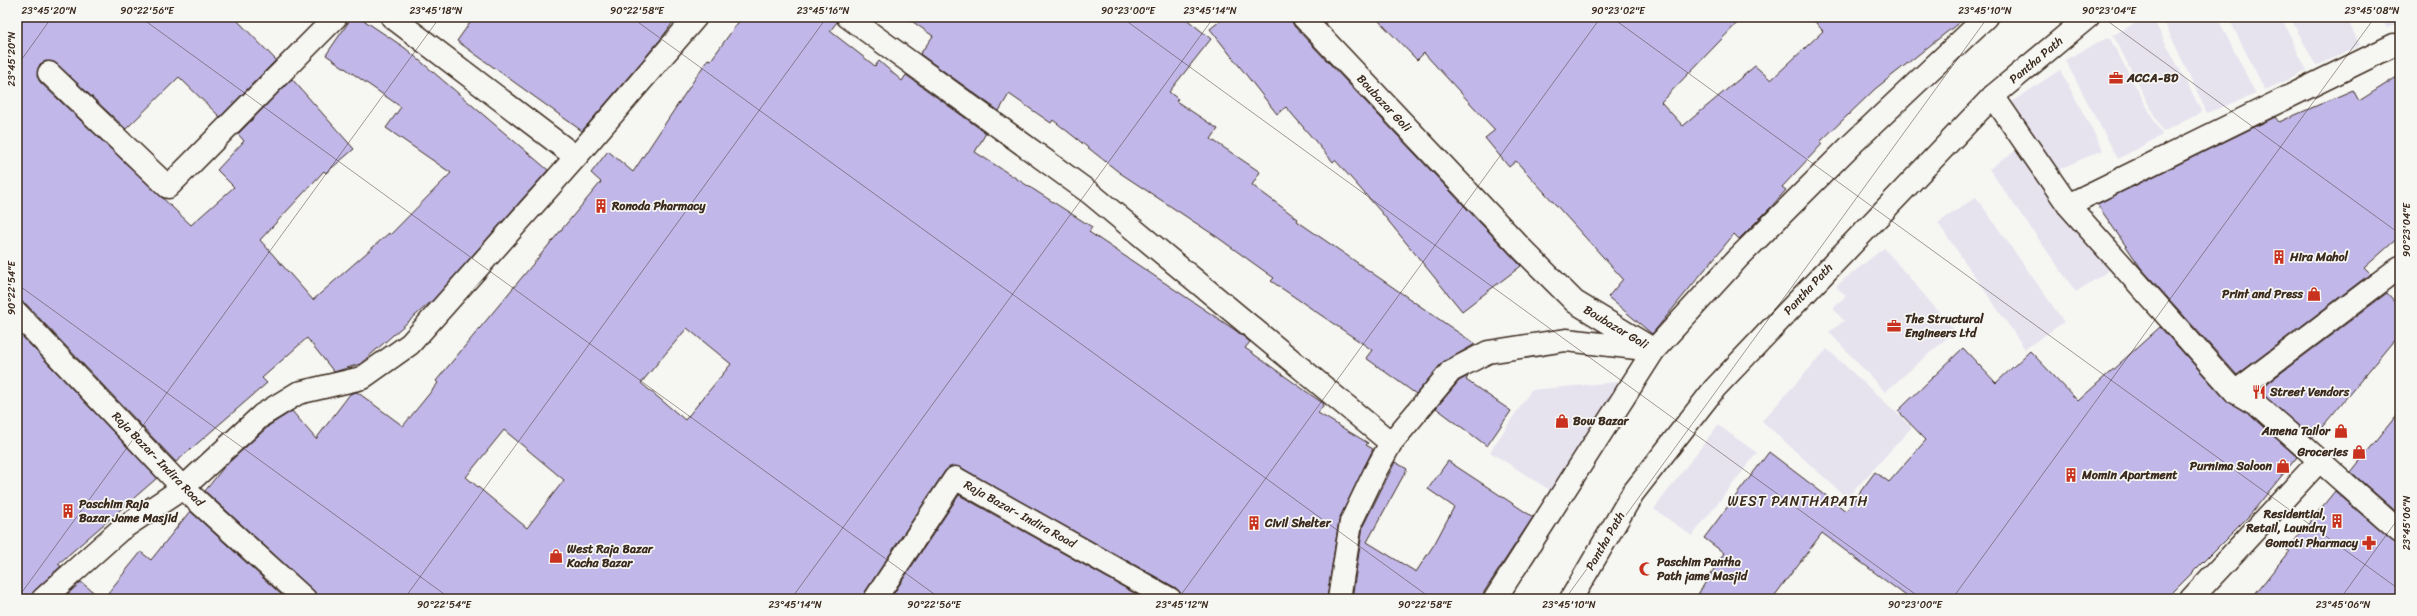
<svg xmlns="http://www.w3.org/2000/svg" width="2417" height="616" viewBox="0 0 2417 616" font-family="Sriracha,sans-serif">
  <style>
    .built { fill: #e6e3ef }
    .building { fill: #c1b8e9; stroke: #3b2a1e; fill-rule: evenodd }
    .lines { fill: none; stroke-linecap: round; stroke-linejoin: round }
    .minor-casing { stroke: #3b2a1e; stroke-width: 25 }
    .secondary-casing { stroke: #3b2a1e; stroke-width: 25 }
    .minor { stroke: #f6f6f2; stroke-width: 22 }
    .secondary { stroke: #f6f6f2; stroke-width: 22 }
    .ticks { fill: none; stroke: #3b2a1e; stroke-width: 1; stroke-opacity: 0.45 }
    .labels { text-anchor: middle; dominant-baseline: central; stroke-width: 3.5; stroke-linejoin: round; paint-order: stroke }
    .street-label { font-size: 12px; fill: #3b2a1e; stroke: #f6f6f2 }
    .poi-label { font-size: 12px; font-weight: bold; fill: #3b2a1e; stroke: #f6f6f2; text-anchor: start }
    .quarter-label { font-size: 14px; letter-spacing: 1px; fill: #3b2a1e; stroke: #f6f6f2 }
    .neatline { fill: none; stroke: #3b2a1e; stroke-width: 1.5 }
    .ticks-label { font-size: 10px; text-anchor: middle; fill: #3b2a1e }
  </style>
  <rect width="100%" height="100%" fill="#f6f6f2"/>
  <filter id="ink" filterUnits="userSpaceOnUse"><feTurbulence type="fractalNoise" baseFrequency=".025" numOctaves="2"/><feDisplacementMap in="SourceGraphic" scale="8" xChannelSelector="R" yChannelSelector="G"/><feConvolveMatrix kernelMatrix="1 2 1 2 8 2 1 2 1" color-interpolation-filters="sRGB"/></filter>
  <g filter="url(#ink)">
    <path class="built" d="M 2147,17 L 2152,17 L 2202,112 L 2163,132 L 2113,35 Z
      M 2162,17 L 2217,17 L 2256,94 L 2207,113 Z
      M 2228,17 L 2281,17 L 2307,71 L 2265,90 Z
      M 2290,17 L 2346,17 L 2360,45 L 2316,66 Z
      M 2380,17 L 2400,17 L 2400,23 L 2387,28 Z
      M 2109,37 L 2162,135 L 2118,159 L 2065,60 Z
      M 2060,70 L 2103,150 L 2048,174 L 2004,107 Z
      M 2015,151 L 2111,269 L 2076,292 L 1989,169 Z
      M 1976,197 L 2064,322 L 2025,349 L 1938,223 Z
      M 1884,248 L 1955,331 L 1885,392 L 1829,332 L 1844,321 L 1833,308 L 1846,296 L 1836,286 Z
      M 1827,349 L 1912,427 L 1847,498 L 1762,421 Z
      M 1640,380 L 1561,497 L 1490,452 L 1531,390 Z
      M 1718,425 L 1757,453 L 1692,536 L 1654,509 Z"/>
    <path class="building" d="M 17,17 L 234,17 L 276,60 L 220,117 L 179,77 L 126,129 L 57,64 L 46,61 L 40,64 L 37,76 L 40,82 L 191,225 L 234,187 L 217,170 L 244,141 L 238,134 L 292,79 L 354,149 L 326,173 L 324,171 L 260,240 L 313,300 L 389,233 L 390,235 L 451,173 L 386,128 L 401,107 L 326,55 L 352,17 L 359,17 L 405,48 L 548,170 L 433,300 L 360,364 L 334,372 L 307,338 L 262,378 L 267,383 L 176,462 L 26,304 L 17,301 Z
      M 474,17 L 677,17 L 660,40 L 582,131 L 457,41 Z
      M 742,17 L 836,17 L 837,22 L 830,31 L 875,66 L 879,61 L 902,81 L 906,75 L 986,133 L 975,152 L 1092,227 L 1089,232 L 1235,330 L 1250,342 L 1245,348 L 1324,404 L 1318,413 L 1368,443 L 1366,445 L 1373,449 L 1339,520 L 1327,599 L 1182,599 L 1176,588 L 956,466 L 945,471 L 865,592 L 863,599 L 317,599 L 313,590 L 205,491 L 224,467 L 270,425 L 292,411 L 316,439 L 350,394 L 357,392 L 403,426 L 438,383 L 436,381 L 601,182 L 591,173 L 608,151 L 633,172 L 708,59 L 711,60 ZM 687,328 L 731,364 L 685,420 L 641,383 ZM 504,430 L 564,480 L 527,528 L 466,477 Z
      M 906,17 L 1184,17 L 1211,39 L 1169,92 L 1178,99 L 1176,101 L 1218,129 L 1211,139 L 1260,172 L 1252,185 L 1298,219 L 1297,221 L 1475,344 L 1442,363 L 1416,394 L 1366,358 L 1372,350 L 1271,281 L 1274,278 L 1217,237 L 1120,173 L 1053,120 L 1051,123 L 1009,94 L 999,111 L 920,54 L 933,36 Z
      M 1225,17 L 1291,17 L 1294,26 L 1521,266 L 1462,311 L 1381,212 L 1335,160 L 1333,162 L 1286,107 L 1277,114 L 1210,29 Z
      M 1375,17 L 1743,17 L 1661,102 L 1683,126 L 1755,66 L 1771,80 L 1823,31 L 1811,17 L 1966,17 L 1875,89 L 1820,142 L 1822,144 L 1782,187 L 1786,190 L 1771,207 L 1739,239 L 1734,234 L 1652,334 L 1608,297 L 1623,279 L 1516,161 L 1509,167 L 1485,138 L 1495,130 L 1424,53 L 1417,60 Z
      M 2400,75 L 2400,236 L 2364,268 L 2370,274 L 2237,375 L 2141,268 L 2097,204 L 2275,117 L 2279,122 L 2353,90 L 2359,101 Z
      M 2387,293 L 2400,307 L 2400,333 L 2313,438 L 2257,391 Z
      M 2160,327 L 2226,400 L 2250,415 L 2297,457 L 2249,516 L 2166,599 L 1910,599 L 1822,533 L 1772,599 L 1695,599 L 1724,553 L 1704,538 L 1769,452 L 1846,511 L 1875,472 L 1889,482 L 1926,440 L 1898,411 L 1963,348 L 1996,383 L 2030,351 L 2078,401 Z
      M 17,331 L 157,478 L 58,564 L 61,566 L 35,590 L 31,599 L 17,599 Z
      M 1468,376 L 1466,380 L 1511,411 L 1487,446 L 1436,408 L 1459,381 Z
      M 2400,411 L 2400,515 L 2351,472 Z
      M 1448,461 L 1533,517 L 1484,592 L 1483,599 L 1352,599 L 1363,526 L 1395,462 L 1407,469 L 1367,542 L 1416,572 L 1435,543 L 1454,507 L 1428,489 Z
      M 2335,491 L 2392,541 L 2400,544 L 2400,599 L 2251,599 L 2289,551 L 2287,550 Z
      M 959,495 L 1145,599 L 890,599 Z
      M 190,511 L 286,599 L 103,599 L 141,552 L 151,560 Z
      M 81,582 L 102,599 L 62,599 Z"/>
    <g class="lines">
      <defs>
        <path id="minor" d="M 392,17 L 576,157
          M 848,17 L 1090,193 L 1391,443
          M 1303,17 L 1524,251 L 1575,302 L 1654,350 L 1566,340 L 1488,352 L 1451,371 L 1391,443 L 1375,472 L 1351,522 L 1339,599
          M 49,73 L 168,187 L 336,17
          M 1993,96 L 2068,205 L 2235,392 L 2257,405 L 2400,532
          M 2068,205 L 2394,45
          M 17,313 L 183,488 L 305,599
          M 2235,392 L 2400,267
          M 43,599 L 120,530 L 183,488 L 262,415 L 298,393 L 362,378 L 410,344 L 576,157 L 696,17
          M 875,599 L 955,478 L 1170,599
          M 2191,599 L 2320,460"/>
        <path id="secondary" d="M 1495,599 L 1654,350 L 1737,259 L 1852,144 L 1986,17
          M 1571,599 L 1633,493 L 1715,388 L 1993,96 L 2088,17"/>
      </defs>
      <use href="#minor" class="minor-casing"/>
      <use href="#secondary" class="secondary-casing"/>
      <use href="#minor" class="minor"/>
      <use href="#secondary" class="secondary"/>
    </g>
  </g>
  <path class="ticks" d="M 140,17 L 941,599M 631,17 L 1432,599M 1121,17 L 1922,599M 1611,17 L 2400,590M 2102,17 L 2400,234M 17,66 L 52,17M 17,284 L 451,599M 17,599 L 440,17M 404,599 L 827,17M 791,599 L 1214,17M 1178,599 L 1601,17M 1565,599 L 1988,17M 1952,599 L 2375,17M 2340,599 L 2400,516"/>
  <defs>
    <symbol id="office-bare" viewBox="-9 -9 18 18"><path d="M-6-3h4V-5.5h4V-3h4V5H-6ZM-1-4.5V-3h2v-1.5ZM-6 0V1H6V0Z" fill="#c8321e" stroke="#f6f6f2" stroke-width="2.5" paint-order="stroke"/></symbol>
    <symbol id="building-bare" viewBox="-9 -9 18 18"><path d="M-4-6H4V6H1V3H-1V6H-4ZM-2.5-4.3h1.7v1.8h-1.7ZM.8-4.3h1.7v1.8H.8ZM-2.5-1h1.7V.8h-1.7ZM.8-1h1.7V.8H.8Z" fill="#c8321e" stroke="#f6f6f2" stroke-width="2.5" paint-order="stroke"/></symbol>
    <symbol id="shop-bare" viewBox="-9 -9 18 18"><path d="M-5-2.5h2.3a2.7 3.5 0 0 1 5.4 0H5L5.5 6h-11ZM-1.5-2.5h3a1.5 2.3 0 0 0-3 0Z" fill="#c8321e" stroke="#f6f6f2" stroke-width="2.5" paint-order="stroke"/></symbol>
    <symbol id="restaurant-bare" viewBox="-9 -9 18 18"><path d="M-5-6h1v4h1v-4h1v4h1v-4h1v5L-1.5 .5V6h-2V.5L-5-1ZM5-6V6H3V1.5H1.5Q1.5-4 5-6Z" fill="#c8321e" stroke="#f6f6f2" stroke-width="2.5" paint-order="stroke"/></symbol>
    <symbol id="pharmacy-bare" viewBox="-9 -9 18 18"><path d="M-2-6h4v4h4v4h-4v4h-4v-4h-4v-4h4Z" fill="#c8321e" stroke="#f6f6f2" stroke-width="2.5" paint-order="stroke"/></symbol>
    <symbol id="mosque-bare" viewBox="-9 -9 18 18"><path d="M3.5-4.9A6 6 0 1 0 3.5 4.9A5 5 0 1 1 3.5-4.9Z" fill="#c8321e" stroke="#f6f6f2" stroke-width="2.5" paint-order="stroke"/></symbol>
  </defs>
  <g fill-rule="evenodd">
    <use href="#office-bare" x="2106" y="68" width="20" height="20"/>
    <use href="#building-bare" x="591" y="196" width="20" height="20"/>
    <use href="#building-bare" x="2269" y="247" width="20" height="20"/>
    <use href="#shop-bare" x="2304" y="284" width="20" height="20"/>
    <use href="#office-bare" x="1884" y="316" width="20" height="20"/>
    <use href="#restaurant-bare" x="2249" y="382" width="20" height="20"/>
    <use href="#shop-bare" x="1552" y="411" width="20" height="20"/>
    <use href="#shop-bare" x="2331" y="421" width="20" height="20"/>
    <use href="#shop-bare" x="2349" y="442" width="20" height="20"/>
    <use href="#shop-bare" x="2273" y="456" width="20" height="20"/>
    <use href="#building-bare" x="2061" y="465" width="20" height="20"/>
    <use href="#building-bare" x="58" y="501" width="20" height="20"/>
    <use href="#building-bare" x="2327" y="511" width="20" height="20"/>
    <use href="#building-bare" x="1244" y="513" width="20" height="20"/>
    <use href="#pharmacy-bare" x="2359" y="533" width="20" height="20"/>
    <use href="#shop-bare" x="546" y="546" width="20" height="20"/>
    <use href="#mosque-bare" x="1636" y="559" width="20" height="20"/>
  </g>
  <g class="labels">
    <g class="street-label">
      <text transform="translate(2036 60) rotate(-40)">Pantha Path</text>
      <text transform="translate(1384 103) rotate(47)">Boubazar Goli</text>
      <text transform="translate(1808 289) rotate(-47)">Pantha Path</text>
      <text transform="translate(1616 327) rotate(31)">Boubazar Goli</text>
      <text transform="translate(158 459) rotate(46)">Raja Bazar- Indira Road</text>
      <text transform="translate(1020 514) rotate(29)">Raja Bazar- Indira Road</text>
      <text transform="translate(1605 541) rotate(-60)">Pantha Path</text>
    </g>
    <g class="poi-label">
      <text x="2127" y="78">ACCA-BD</text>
      <text x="612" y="206">Ronoda Pharmacy</text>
      <text x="2290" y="257">Hira Mahol</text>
      <text x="2303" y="294" text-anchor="end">Print and Press</text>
      <text x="1905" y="319">The Structural<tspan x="1905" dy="14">Engineers Ltd</tspan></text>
      <text x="2270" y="392">Street Vendors</text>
      <text x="1573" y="421">Bow Bazar</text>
      <text x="2330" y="431" text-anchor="end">Amena Tailor</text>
      <text x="2348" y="452" text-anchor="end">Groceries</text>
      <text x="2272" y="466" text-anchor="end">Purnima Saloon</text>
      <text x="2082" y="475">Momin Apartment</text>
      <text x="79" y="504">Paschim Raja<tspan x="79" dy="14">Bazar Jame Masjid</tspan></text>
      <text x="2326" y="514" text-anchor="end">Residential,<tspan x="2326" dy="14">Retail, Laundry</tspan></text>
      <text x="1265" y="523">Civil Shelter</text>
      <text x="2358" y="543" text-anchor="end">Gomoti Pharmacy</text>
      <text x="567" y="549">West Raja Bazar<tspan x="567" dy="14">Kacha Bazar</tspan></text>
      <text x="1657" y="562">Paschim Pantha<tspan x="1657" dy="14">Path jame Masjid</tspan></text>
    </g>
    <g class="quarter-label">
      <text x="1798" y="501">WEST PANTHAPATH</text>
    </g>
  </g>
  <rect width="2417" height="616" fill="none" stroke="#f6f6f2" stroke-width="44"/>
  <rect x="22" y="22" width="2373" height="572" class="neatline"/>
  <g class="ticks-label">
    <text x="49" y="14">23°45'20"N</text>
    <text x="147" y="14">90°22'56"E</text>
    <text x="436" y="14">23°45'18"N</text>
    <text x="637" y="14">90°22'58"E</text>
    <text x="823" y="14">23°45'16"N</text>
    <text x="1128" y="14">90°23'00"E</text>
    <text x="1210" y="14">23°45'14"N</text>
    <text x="1618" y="14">90°23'02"E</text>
    <text x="1985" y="14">23°45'10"N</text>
    <text x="2109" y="14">90°23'04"E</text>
    <text x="2372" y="14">23°45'08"N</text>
    <text transform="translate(11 59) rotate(-90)" y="4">23°45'20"N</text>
    <text transform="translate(2406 230) rotate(-90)" y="4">90°23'04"E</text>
    <text transform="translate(11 288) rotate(-90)" y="4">90°22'54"E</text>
    <text transform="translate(2406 523) rotate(-90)" y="4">23°45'06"N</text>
    <text x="444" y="608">90°22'54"E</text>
    <text x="795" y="608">23°45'14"N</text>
    <text x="934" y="608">90°22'56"E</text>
    <text x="1182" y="608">23°45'12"N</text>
    <text x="1425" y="608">90°22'58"E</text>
    <text x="1569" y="608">23°45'10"N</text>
    <text x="1915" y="608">90°23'00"E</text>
    <text x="2343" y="608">23°45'06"N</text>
  </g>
</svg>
